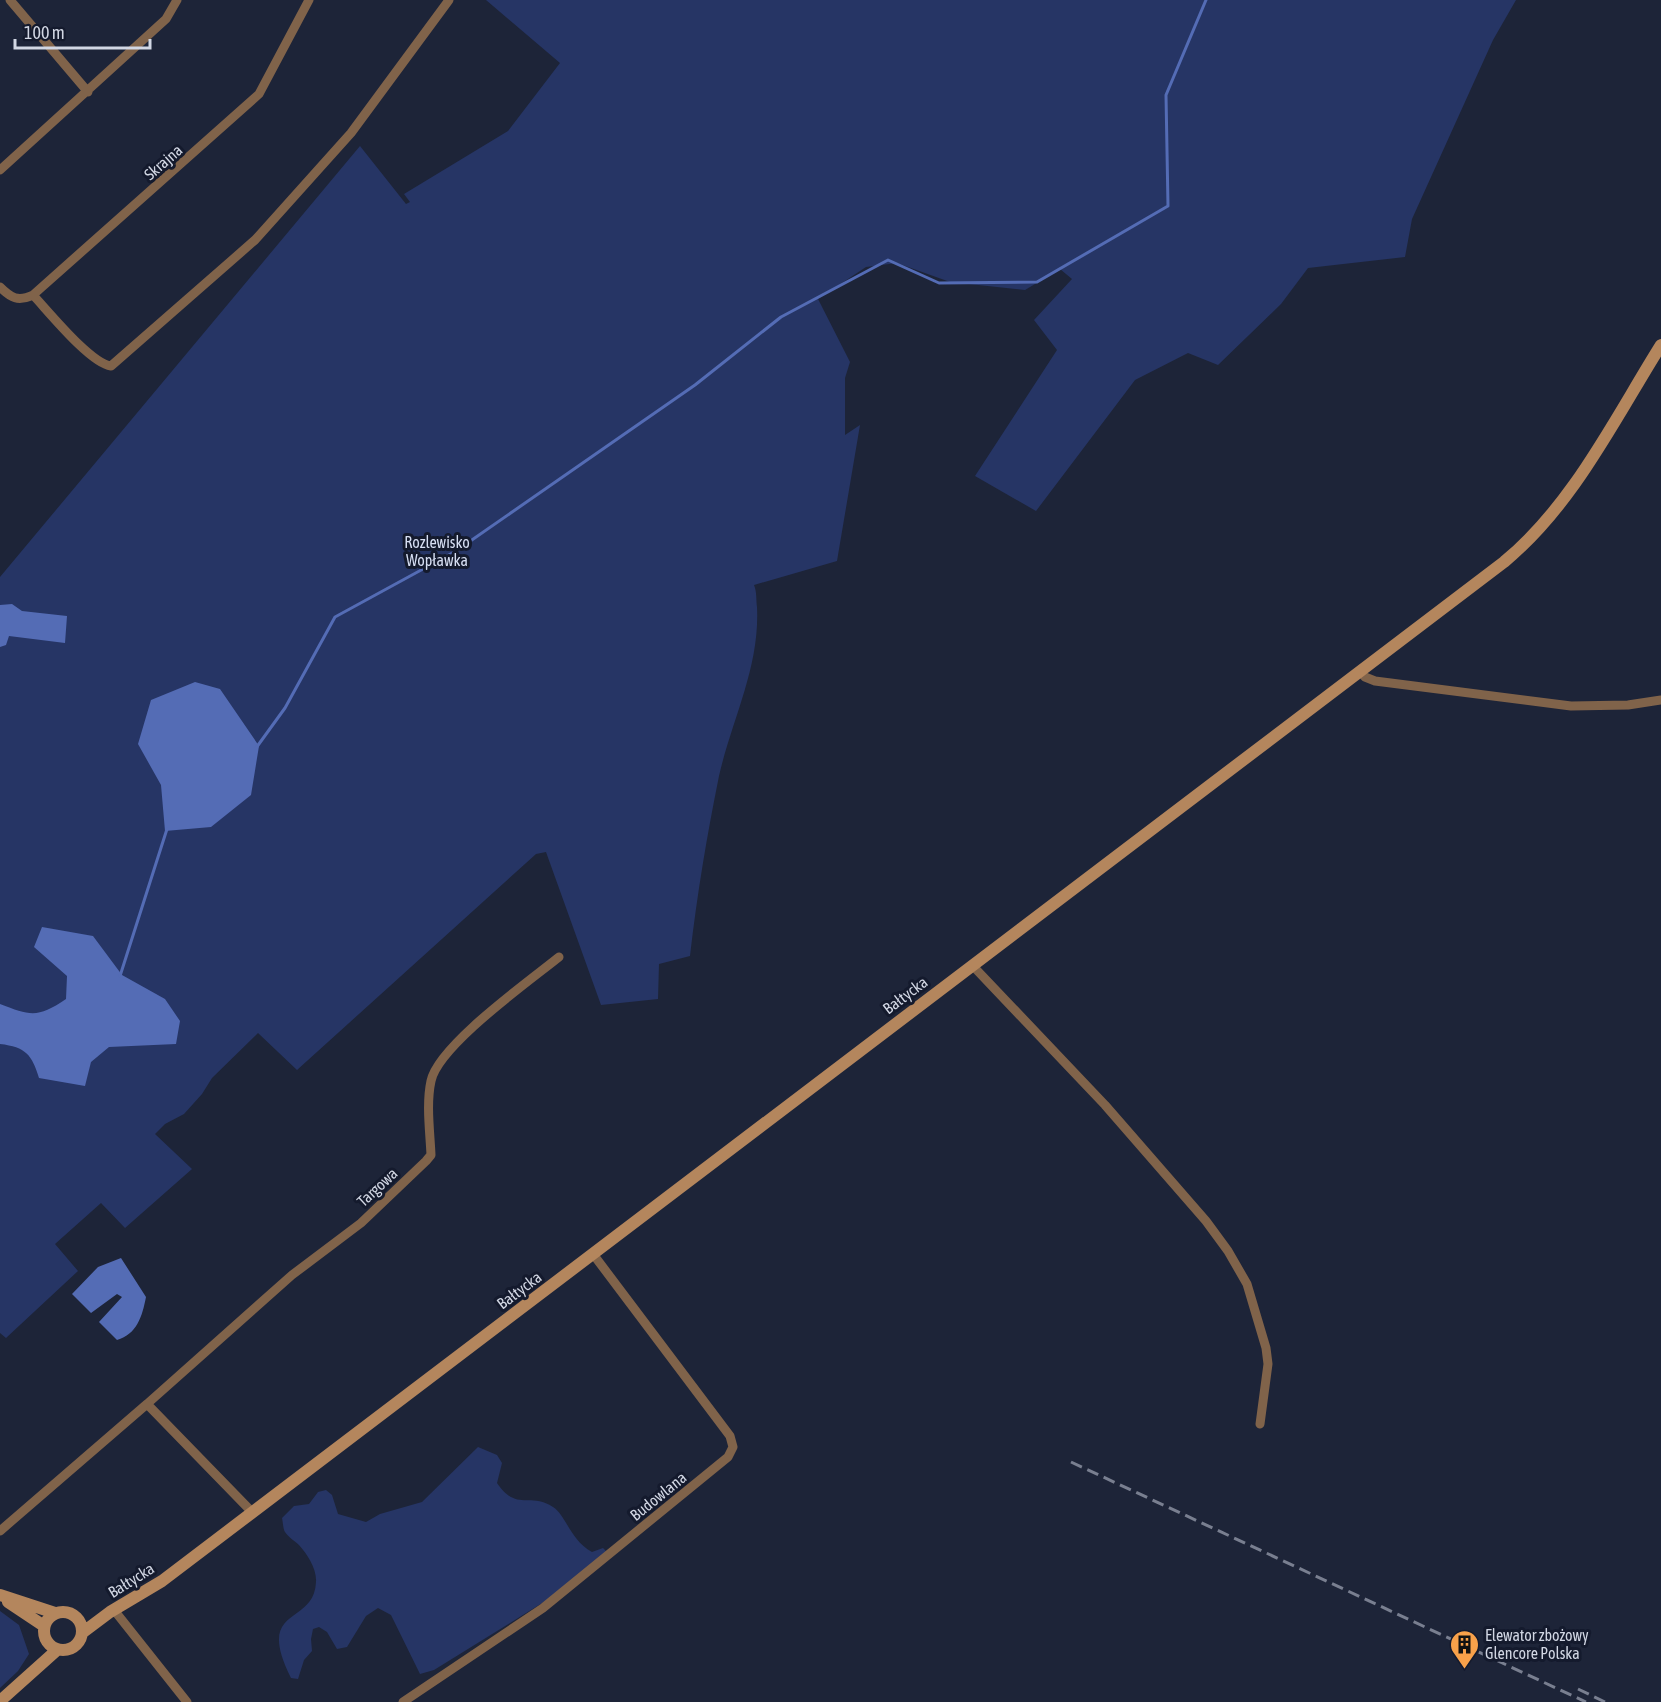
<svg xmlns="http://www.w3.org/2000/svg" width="1661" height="1702" viewBox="0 0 1661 1702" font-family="'Asap Condensed',sans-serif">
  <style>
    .green { fill: #263565 }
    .water { fill: #546cb5 }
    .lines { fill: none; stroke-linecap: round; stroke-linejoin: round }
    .stream { stroke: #546cb5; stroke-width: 3 }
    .street { stroke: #80634a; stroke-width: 9 }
    .secondary { stroke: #b4865d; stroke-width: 12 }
    .rail { stroke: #797f90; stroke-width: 3; stroke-dasharray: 12 6; stroke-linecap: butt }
    .labels { text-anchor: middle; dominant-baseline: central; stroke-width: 6; stroke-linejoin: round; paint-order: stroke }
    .street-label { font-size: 16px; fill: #d2d7e4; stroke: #141a2d }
    .park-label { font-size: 16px; fill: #d7dff3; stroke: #141a2d }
    .poi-label { font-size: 16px; fill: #d2d7e4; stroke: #141a2d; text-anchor: start }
  </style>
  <rect width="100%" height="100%" fill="#1d2438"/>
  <path class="green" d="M 486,0 L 1516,0 L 1493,40 L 1412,219 L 1405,257 L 1308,268 L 1281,304 L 1218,365 L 1188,353 L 1135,380 L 1036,511 L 975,476 L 1057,350 L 1034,320 L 1072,279 L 1060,269 L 1025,290 L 950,282 L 897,263 L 866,267 L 818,299 L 850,362 L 845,378 L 845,435 L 860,425 L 837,561 L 754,585 C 757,592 756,600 757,607 C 760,667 732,719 719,776 C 707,835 697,895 690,956 L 659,964 L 658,999 L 601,1005 L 546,852 L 536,854 L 297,1070 L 258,1033 L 212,1078 L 202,1094 L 184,1114 L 165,1124 L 155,1134 L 192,1169 L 125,1228 L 101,1203 L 55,1244 L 78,1271 L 6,1338 L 0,1333 L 0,577 L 360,146 L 406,204 L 410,202 L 404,194 L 508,131 L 560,63 Z
    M 478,1447 L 497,1455 L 502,1463 L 497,1483 C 518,1513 528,1491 553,1507 C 566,1515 570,1540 592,1552 L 603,1548 L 608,1553 L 547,1600 L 434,1670 L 420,1674 L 391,1615 L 378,1608 L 366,1616 L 347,1647 L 337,1649 L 327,1632 L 319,1627 L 313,1629 L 311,1639 L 312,1651 L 304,1660 L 298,1679 L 291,1678 C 254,1604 314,1627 316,1582 C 317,1569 307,1554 299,1545 C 295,1541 288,1537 285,1532 C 283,1529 283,1522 282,1518 L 294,1506 L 309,1504 L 318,1492 L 326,1490 L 332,1495 L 338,1514 L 366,1522 L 380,1514 L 422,1502 Z
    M 0,1611 L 19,1625 L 29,1654 L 18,1671 L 0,1688 Z"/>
  <path class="water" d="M 12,604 L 22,611 L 67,616 L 65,643 L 9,636 L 6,645 L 0,647 L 0,605 Z
    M 195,682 L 220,689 L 259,746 L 251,795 L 211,827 L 165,831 L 161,785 L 138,744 L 151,700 Z
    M 42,927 L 93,936 L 122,975 L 165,999 L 180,1021 L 176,1044 L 109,1047 L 91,1062 L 85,1086 L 39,1078 C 32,1055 26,1047 0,1044 L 0,1004 C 31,1016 38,1018 66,999 L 67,976 L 34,947 Z
    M 121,1258 L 146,1297 C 142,1317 137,1334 117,1340 L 99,1322 L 122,1297 L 117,1294 L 91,1313 L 72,1294 L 98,1267 Z"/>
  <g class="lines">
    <path class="stream" d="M 256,748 L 285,708 L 335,617 L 456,551 L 695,385 L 781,317 L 888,260 L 939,283 L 1037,282 L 1168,206 L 1166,95 L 1206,0
      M 120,976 L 167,829"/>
    <path class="street" d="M 10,0 L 88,92
      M 0,170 L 166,19 L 177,0
      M 0,287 C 11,298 18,302 33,295 L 259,94 L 309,0
      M 33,295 C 49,312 90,363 111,366 L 255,240 L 351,133 L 449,0
      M 1360,671 L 1365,677 L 1375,681 L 1571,706 L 1628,705 L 1661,700
      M 972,965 L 1105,1105 L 1206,1221 L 1228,1251 L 1247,1284 L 1266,1348 L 1268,1364 L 1260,1424
      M 147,1404 L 292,1275 L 361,1223 L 426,1161 L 431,1155 C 430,1132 426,1104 431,1081 C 438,1046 528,982 559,957
      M 0,1531 L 147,1404 L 252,1512
      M 114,1610 L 187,1702
      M 403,1702 L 543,1608 L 728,1457 L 733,1447 L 730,1436 L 593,1254"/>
    <path class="secondary" d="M 0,1595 L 55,1613
      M 8,1602 L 44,1626
      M44 1631a19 19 0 1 1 38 0a19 19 0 1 1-38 0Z
      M 82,1633 L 110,1612 L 162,1581 L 1504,562 C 1573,505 1614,420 1661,345
      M 0,1701 L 57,1650"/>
    <path class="rail" d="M 1071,1462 L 1586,1702
      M 1578,1689 L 1605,1702"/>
  </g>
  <defs>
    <symbol id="building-pin" viewBox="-11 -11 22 30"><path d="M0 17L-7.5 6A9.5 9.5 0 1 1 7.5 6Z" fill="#f8a14a" stroke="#141a2d"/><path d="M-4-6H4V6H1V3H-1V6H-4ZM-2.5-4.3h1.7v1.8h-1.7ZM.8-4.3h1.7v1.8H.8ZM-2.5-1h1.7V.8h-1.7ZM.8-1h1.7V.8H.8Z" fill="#111"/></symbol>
  </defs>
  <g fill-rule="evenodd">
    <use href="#building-pin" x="1448" y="1628" width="33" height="45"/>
  </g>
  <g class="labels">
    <g class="street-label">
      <text transform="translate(163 162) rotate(-41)">Skrajna</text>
      <text transform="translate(905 995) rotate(-37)">Bałtycka</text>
      <text transform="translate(377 1187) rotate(-43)">Targowa</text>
      <text transform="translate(519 1290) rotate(-37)">Bałtycka</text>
      <text transform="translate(658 1496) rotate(-39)">Budowlana</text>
      <text transform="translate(131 1580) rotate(-32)">Bałtycka</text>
    </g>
    <g class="park-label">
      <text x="437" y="542">Rozlewisko<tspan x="437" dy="18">Wopławka</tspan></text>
    </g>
    <g class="poi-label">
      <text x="1485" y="1635">Elewator zbożowy<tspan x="1485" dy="18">Glencore Polska</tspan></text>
    </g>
  </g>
  <path d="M15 39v9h135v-9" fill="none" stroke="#d2d7e4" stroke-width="3"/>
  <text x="24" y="39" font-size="18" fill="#d2d7e4" stroke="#141a2d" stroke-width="4.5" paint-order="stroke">100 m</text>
</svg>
